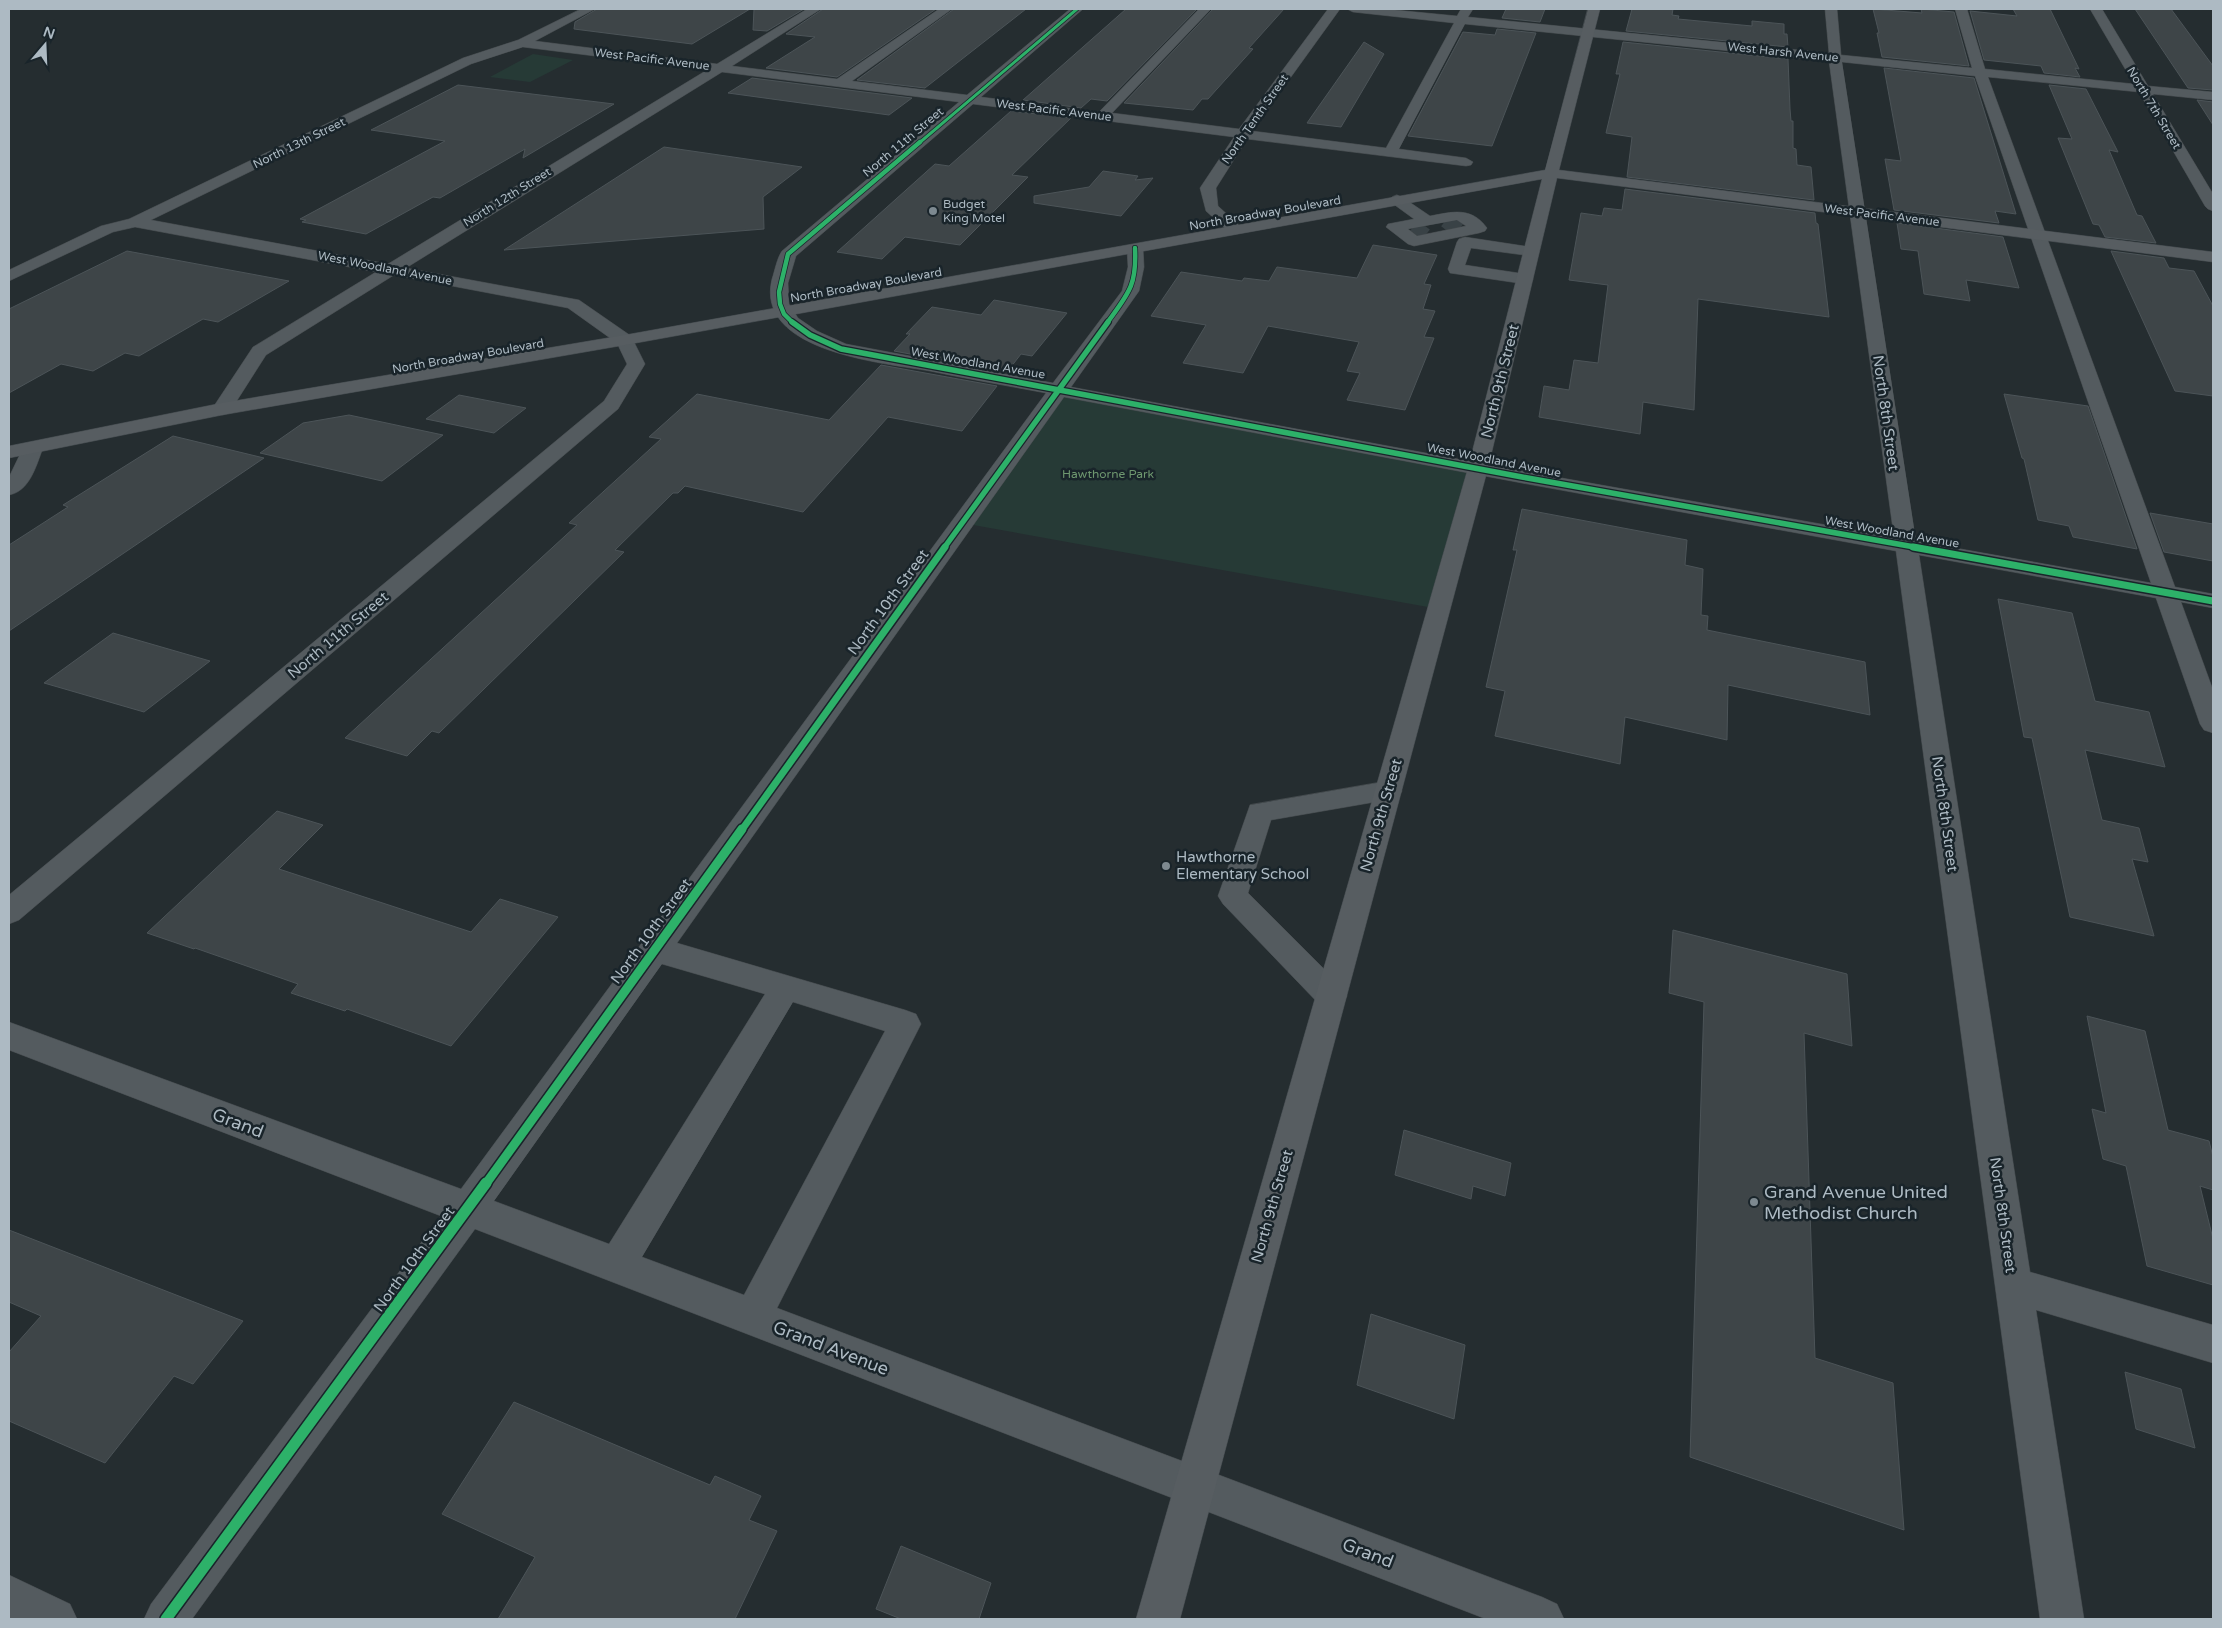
<svg xmlns="http://www.w3.org/2000/svg" width="2222" height="1628" viewBox="0 0 2222 1628" font-family="'Varela Round',sans-serif">
  <style>
    .green { fill: #263a36 }
    .building { fill: #3e4548; stroke: #4c5458 }
    .lines { fill: none; stroke-linecap: round; stroke-linejoin: round }
    .minor-tunnel { stroke: #394246; stroke-width: 16; stroke-dasharray: 16 8; stroke-linecap: butt }
    .minor-casing { stroke: #42484b; stroke-width: 1 }
    .major-casing { stroke: #42494d; stroke-width: 1 }
    .minor { fill: #545b5f; fill-rule: evenodd }
    .major { fill: #575d61; fill-rule: evenodd }
    .cycleway-far5-casing { stroke: #19242a; stroke-width: 4.5 }
    .cycleway-far4-casing { stroke: #19242a; stroke-width: 6 }
    .cycleway-far3-casing { stroke: #19242a; stroke-width: 8 }
    .cycleway-far2-casing { stroke: #19242a; stroke-width: 10 }
    .cycleway-far1-casing { stroke: #19242a; stroke-width: 12 }
    .cycleway-casing { stroke: #19242a; stroke-width: 14 }
    .cycleway-far5 { stroke: #2db169; stroke-width: 3 }
    .cycleway-far4 { stroke: #2db169; stroke-width: 4.5 }
    .cycleway-far3 { stroke: #2db169; stroke-width: 5.5 }
    .cycleway-far2 { stroke: #2db169; stroke-width: 7 }
    .cycleway-far1 { stroke: #2db169; stroke-width: 9 }
    .cycleway { stroke: #2db169; stroke-width: 11 }
    .poi-dot { fill: #7d8990; stroke: #19242a; stroke-width: 2 }
    .labels { text-anchor: middle; dominant-baseline: central; stroke-width: 5; stroke-linejoin: round; paint-order: stroke }
    .far-street-label { font-size: 12px; fill: #adbac3; stroke: #19242a }
    .far-poi-label { font-size: 12px; fill: #adbac3; stroke: #19242a; text-anchor: start }
    .far-park-label { font-size: 12px; fill: #6e976f; stroke: #19242a }
    .street-label { font-size: 15px; fill: #adbac3; stroke: #19242a }
    .poi-label { font-size: 15px; fill: #adbac3; stroke: #19242a; text-anchor: start }
    .near-street-label { font-size: 18px; fill: #adbac3; stroke: #19242a }
    .near-poi-label { font-size: 18px; fill: #adbac3; stroke: #19242a; text-anchor: start }
  </style>
  <rect width="100%" height="100%" fill="#252d30"/>
  <path class="green" d="M 533,54 L 573,60 L 530,82 L 490,77 Z
    M 1058,389 L 1478,468 L 1439,609 L 962,523 Z"/>
  <path class="building" d="M 597,9 L 750,9 L 692,44 L 574,29 L 575,22 Z
    M 754,9 L 804,9 L 767,31 L 753,30 Z
    M 823,9 L 936,9 L 837,77 L 766,68 L 815,37 L 786,34 Z
    M 954,9 L 1026,9 L 925,88 L 857,80 Z
    M 1126,9 L 1197,9 L 1107,101 L 1091,99 L 1081,108 L 1023,100 Z
    M 1213,9 L 1284,9 L 1249,48 L 1253,49 L 1208,99 L 1202,99 L 1193,110 L 1124,103 Z
    M 1506,9 L 1545,9 L 1540,22 L 1502,18 Z
    M 1632,9 L 1673,9 L 1672,15 L 1679,16 L 1678,19 L 1752,26 L 1752,21 L 1784,24 L 1784,34 L 1787,34 L 1788,47 L 1626,31 Z
    M 1873,9 L 1922,13 L 1921,9 L 1954,12 L 1969,66 L 1882,57 L 1877,33 L 1879,33 Z
    M 2013,9 L 2050,9 L 2079,69 L 2075,68 L 2080,77 L 2044,73 L 2041,66 L 1984,60 L 1970,11 L 2017,16 Z
    M 2135,9 L 2171,9 L 2213,66 L 2213,90 L 2188,88 Z
    M 1497,29 L 1536,33 L 1492,146 L 1408,136 L 1463,32 L 1495,35 Z
    M 1364,42 L 1384,54 L 1341,127 L 1307,123 Z
    M 1623,42 L 1788,59 L 1790,109 L 1791,121 L 1793,121 L 1793,148 L 1796,149 L 1797,165 L 1811,167 L 1814,200 L 1627,177 L 1632,137 L 1606,133 L 1620,74 L 1616,74 Z
    M 1884,68 L 1974,78 L 2016,214 L 1995,211 L 1999,223 L 1894,210 L 1885,159 L 1901,161 Z
    M 752,78 L 912,98 L 889,115 L 728,93 Z
    M 458,85 L 614,104 L 523,158 L 525,149 L 440,198 L 433,197 L 366,234 L 302,222 L 306,220 L 300,219 L 445,141 L 371,130 Z
    M 2049,85 L 2086,89 L 2118,152 L 2109,150 L 2137,215 L 2142,216 L 2156,243 L 2105,237 L 2099,225 L 2093,224 L 2058,138 L 2072,139 Z
    M 2197,100 L 2213,102 L 2213,125 Z
    M 1011,111 L 1071,118 L 1012,175 L 1028,177 L 960,245 L 905,237 L 882,259 L 837,252 L 935,164 L 949,166 Z
    M 664,147 L 802,167 L 763,197 L 764,229 L 504,250 Z
    M 1103,171 L 1138,176 L 1135,180 L 1153,178 L 1121,216 L 1034,203 L 1034,196 L 1089,187 Z
    M 1625,189 L 1815,213 L 1816,223 L 1818,224 L 1829,317 L 1698,299 L 1694,410 L 1643,402 L 1640,434 L 1539,417 L 1544,386 L 1569,390 L 1574,360 L 1598,363 L 1608,285 L 1569,280 L 1581,213 L 1602,216 L 1604,208 L 1622,210 Z
    M 1897,223 L 2003,237 L 2019,288 L 1966,280 L 1970,301 L 1924,294 L 1918,251 L 1901,249 Z
    M 1373,245 L 1437,255 L 1424,284 L 1431,285 L 1423,309 L 1435,311 L 1424,337 L 1434,338 L 1405,410 L 1347,400 L 1360,373 L 1347,371 L 1359,342 L 1268,326 L 1243,373 L 1183,363 L 1206,325 L 1151,316 L 1181,272 L 1242,281 L 1244,278 L 1269,281 L 1277,267 L 1357,278 Z
    M 127,251 L 289,281 L 218,322 L 203,319 L 139,356 L 125,353 L 93,371 L 61,364 L 9,393 L 9,309 Z
    M 2111,251 L 2164,258 L 2169,268 L 2194,271 L 2213,306 L 2213,396 L 2175,391 Z
    M 994,300 L 1067,313 L 1032,356 L 1021,354 L 1007,372 L 894,351 L 910,334 L 906,334 L 932,307 L 981,315 Z
    M 881,365 L 997,386 L 962,431 L 888,417 L 803,512 L 685,486 L 678,493 L 673,493 L 615,550 L 624,552 L 439,733 L 432,731 L 407,756 L 345,738 L 577,525 L 569,523 L 661,439 L 649,437 L 697,394 L 829,420 Z
    M 2004,394 L 2088,406 L 2137,549 L 2073,537 L 2069,526 L 2038,520 L 2024,459 L 2022,458 Z
    M 459,395 L 526,408 L 494,433 L 426,419 Z
    M 349,415 L 443,435 L 382,481 L 260,453 L 303,423 Z
    M 173,436 L 264,458 L 9,631 L 9,545 L 68,507 L 63,505 Z
    M 1522,509 L 1687,540 L 1685,565 L 1703,569 L 1701,615 L 1708,616 L 1707,630 L 1865,662 L 1870,715 L 1728,685 L 1727,740 L 1625,717 L 1620,764 L 1495,736 L 1505,691 L 1486,687 L 1517,550 L 1513,550 Z
    M 2150,513 L 2213,524 L 2213,561 L 2164,552 Z
    M 1998,599 L 2072,613 L 2095,701 L 2149,712 L 2165,767 L 2085,750 L 2102,820 L 2139,828 L 2148,862 L 2132,859 L 2154,936 L 2070,917 L 2032,738 L 2024,737 Z
    M 113,633 L 210,661 L 144,712 L 44,683 Z
    M 277,811 L 323,825 L 279,869 L 471,932 L 500,899 L 558,917 L 451,1046 L 347,1009 L 345,1011 L 291,993 L 298,984 L 195,948 L 194,949 L 147,933 Z
    M 1673,930 L 1847,974 L 1852,1046 L 1804,1033 L 1815,1358 L 1893,1383 L 1904,1530 L 1690,1457 L 1704,1002 L 1669,993 Z
    M 2087,1016 L 2145,1031 L 2168,1130 L 2209,1141 L 2213,1157 L 2213,1190 L 2200,1186 L 2213,1239 L 2213,1285 L 2147,1266 L 2126,1166 L 2103,1159 L 2092,1109 L 2106,1113 Z
    M 1404,1130 L 1511,1163 L 1505,1196 L 1473,1186 L 1471,1199 L 1395,1175 Z
    M 9,1230 L 243,1321 L 193,1384 L 174,1376 L 105,1463 L 9,1421 L 9,1352 L 41,1316 L 9,1302 Z
    M 1371,1314 L 1465,1345 L 1454,1419 L 1357,1385 Z
    M 2125,1372 L 2181,1389 L 2195,1448 L 2136,1429 Z
    M 514,1402 L 710,1485 L 715,1476 L 761,1496 L 749,1520 L 777,1531 L 735,1619 L 498,1619 L 535,1557 L 442,1514 Z
    M 901,1546 L 991,1583 L 979,1619 L 901,1619 L 876,1609 Z"/>
  <g class="lines">
    <path class="minor-tunnel" d="M 1446,220 L 1459,230
      M 1413,227 L 1425,236"/>
    <defs>
      <path id="minor" d="M 581,9 L 595,9 L 535,41 L 717,64 L 807,9 L 821,9 L 732,66 L 837,79 L 939,9 L 952,9 L 852,81 L 967,95 L 1070,9 L 1083,9 L 981,97 L 1099,112 L 1199,9 L 1211,9 L 1112,113 L 1239,129 L 1328,9 L 1340,9 L 1252,131 L 1386,148 L 1454,23 L 1353,12 L 1347,9 L 1385,9 L 1457,16 L 1461,9 L 1473,9 L 1468,17 L 1829,53 L 1825,9 L 1837,9 L 1841,55 L 1972,68 L 1955,9 L 1967,9 L 1985,69 L 2134,84 L 2090,9 L 2102,9 L 2148,86 L 2213,92 L 2213,100 L 2153,94 L 2213,194 L 2213,211 L 2208,209 L 2205,206 L 2139,92 L 1988,77 L 2175,587 L 2213,594 L 2213,608 L 2181,602 L 2213,690 L 2213,733 L 2204,730 L 2200,724 L 2156,598 L 1919,555 L 2030,1272 L 2213,1325 L 2213,1363 L 2036,1310 L 2084,1619 L 2040,1619 L 1896,551 L 1522,483 L 1064,397 L 677,943 L 905,1010 L 916,1014 L 921,1024 L 777,1308 L 1542,1597 L 1557,1604 L 1564,1619 L 1486,1619 L 475,1229 L 192,1619 L 144,1619 L 151,1604 L 441,1216 L 9,1050 L 9,1022 L 461,1189 L 1046,393 C 1008,386 969,379 930,371 C 884,363 754,352 772,279 C 775,270 777,258 782,251 L 959,102 L 722,72 L 406,268 L 579,300 L 631,336 L 645,364 L 618,409 L 19,920 L 9,924 L 9,895 L 604,401 L 627,364 L 617,343 L 568,308 L 394,275 L 266,355 L 229,413 L 222,415 L 215,413 L 212,409 L 253,347 L 376,272 L 135,227 L 113,232 L 9,281 L 9,270 L 101,226 L 129,219 L 463,58 L 518,40 ZM 1465,24 L 1829,61 L 1894,537 L 1522,471 L 1071,387 L 1139,291 L 1144,267 L 1143,248 L 1141,245 L 1129,245 L 1127,248 L 1128,267 L 1122,291 L 1053,383 L 846,344 L 817,331 L 798,318 L 789,304 L 788,283 L 796,256 L 973,104 L 1234,137 L 1200,188 L 1206,211 L 1229,232 L 1241,232 L 1243,229 L 1218,206 L 1216,188 L 1247,139 L 1466,166 L 1471,165 L 1473,162 L 1466,158 L 1399,149 ZM 523,47 L 707,70 L 388,264 L 151,220 L 471,64 ZM 1842,62 L 1975,76 L 2151,583 L 1916,541 ZM 662,964 L 765,994 L 609,1244 L 494,1201 ZM 793,1002 L 885,1031 L 744,1295 L 642,1257 Z
        M 1397,195 L 1402,197 L 1430,216 C 1452,212 1471,206 1487,228 L 1485,231 L 1479,233 L 1414,246 L 1408,244 L 1386,227 L 1388,224 L 1414,219 L 1392,203 L 1389,200 L 1392,197 ZM 1457,220 L 1466,226 L 1417,236 L 1408,229 Z
        M 1465,237 L 1537,248 L 1539,251 L 1537,254 L 1531,256 L 1471,248 L 1465,265 L 1525,274 L 1531,275 L 1533,279 L 1531,283 L 1525,284 L 1450,273 L 1448,269 L 1457,242 L 1459,239 Z
        M 33,442 L 40,444 L 43,448 C 36,466 30,491 9,495 L 9,477 L 23,448 L 26,444 Z
        M 1388,781 L 1398,784 L 1402,791 L 1398,798 L 1271,820 L 1248,893 L 1342,987 L 1347,996 L 1342,1005 L 1331,1009 L 1320,1005 L 1223,904 L 1218,896 L 1250,805 Z
        M 9,1575 L 70,1604 L 77,1619 L 9,1619 Z"/>
      <path id="major" d="M 1588,9 L 1600,9 L 1559,170 L 2213,252 L 2213,262 L 1557,178 L 1488,468 L 1180,1619 L 1136,1619 L 1468,468 L 1542,179 L 625,345 L 222,415 L 9,458 L 9,446 L 222,403 L 625,335 L 1545,170 Z"/>
    </defs>
    <use href="#minor" class="minor-casing"/>
    <use href="#major" class="major-casing"/>
    <use href="#minor" class="minor"/>
    <use href="#major" class="major"/>
    <defs>
      <path id="cycleway-far5" d="M 918,144 L 1077,9"/>
      <path id="cycleway-far4" d="M 793,323 L 784,314 L 780,304 L 779,292 L 788,254 L 920,142
        M 1107,323 C 1128,294 1137,286 1135,248"/>
      <path id="cycleway-far3" d="M 792,322 L 810,335 L 841,349 L 1522,477 L 1920,548
        M 944,548 L 1108,322"/>
      <path id="cycleway-far2" d="M 1913,547 L 2213,601
        M 741,831 L 945,547"/>
      <path id="cycleway-far1" d="M 485,1185 L 742,829"/>
      <path id="cycleway" d="M 166,1619 L 486,1183"/>
    </defs>
    <use href="#cycleway-far5" class="cycleway-far5-casing"/>
    <use href="#cycleway-far4" class="cycleway-far4-casing"/>
    <use href="#cycleway-far3" class="cycleway-far3-casing"/>
    <use href="#cycleway-far2" class="cycleway-far2-casing"/>
    <use href="#cycleway-far1" class="cycleway-far1-casing"/>
    <use href="#cycleway" class="cycleway-casing"/>
    <use href="#cycleway-far5" class="cycleway-far5"/>
    <use href="#cycleway-far4" class="cycleway-far4"/>
    <use href="#cycleway-far3" class="cycleway-far3"/>
    <use href="#cycleway-far2" class="cycleway-far2"/>
    <use href="#cycleway-far1" class="cycleway-far1"/>
    <use href="#cycleway" class="cycleway"/>
  </g>
  <g class="poi-dot">
    <circle cx="933" cy="211" r="5"/>
    <circle cx="1166" cy="866" r="5"/>
    <circle cx="1754" cy="1202" r="5"/>
  </g>
  <g class="labels">
    <g class="far-street-label">
      <text transform="translate(1783 52) rotate(6)">West Harsh Avenue</text>
      <text transform="translate(652 59) rotate(7)">West Pacific Avenue</text>
      <text transform="translate(2154 108) rotate(59)">North 7th Street</text>
      <text transform="translate(1054 110) rotate(7)">West Pacific Avenue</text>
      <text transform="translate(1255 119) rotate(-55)">North Tenth Street</text>
      <text transform="translate(903 142) rotate(-40)">North 11th Street</text>
      <text transform="translate(299 143) rotate(-26)">North 13th Street</text>
      <text transform="translate(507 197) rotate(-32)">North 12th Street</text>
      <text transform="translate(1265 213) rotate(-10)">North Broadway Boulevard</text>
      <text transform="translate(1882 215) rotate(7)">West Pacific Avenue</text>
      <text transform="translate(385 268) rotate(11)">West Woodland Avenue</text>
      <text transform="translate(866 285) rotate(-10)">North Broadway Boulevard</text>
      <text transform="translate(468 356) rotate(-10)">North Broadway Boulevard</text>
      <text transform="translate(978 363) rotate(10)">West Woodland Avenue</text>
      <text transform="translate(1494 460) rotate(11)">West Woodland Avenue</text>
      <text transform="translate(1892 532) rotate(10)">West Woodland Avenue</text>
    </g>
    <g class="far-poi-label">
      <text x="943" y="204">Budget<tspan x="943" dy="14">King Motel</tspan></text>
    </g>
    <g class="far-park-label">
      <text x="1108" y="474">Hawthorne Park</text>
    </g>
    <g class="street-label">
      <text transform="translate(1500 381) rotate(-76)">North 9th Street</text>
      <text transform="translate(1886 413) rotate(82)">North 8th Street</text>
      <text transform="translate(888 602) rotate(-54)">North 10th Street</text>
      <text transform="translate(338 635) rotate(-40)">North 11th Street</text>
      <text transform="translate(1945 814) rotate(82)">North 8th Street</text>
      <text transform="translate(1381 815) rotate(-74)">North 9th Street</text>
      <text transform="translate(651 931) rotate(-54)">North 10th Street</text>
      <text transform="translate(1272 1206) rotate(-74)">North 9th Street</text>
      <text transform="translate(2003 1215) rotate(82)">North 8th Street</text>
      <text transform="translate(414 1259) rotate(-54)">North 10th Street</text>
    </g>
    <g class="poi-label">
      <text x="1176" y="857">Hawthorne<tspan x="1176" dy="17">Elementary School</tspan></text>
    </g>
    <g class="near-street-label">
      <text transform="translate(238 1123) rotate(21)">Grand</text>
      <text transform="translate(831 1348) rotate(21)">Grand Avenue</text>
      <text transform="translate(1368 1553) rotate(21)">Grand</text>
    </g>
    <g class="near-poi-label">
      <text x="1764" y="1192">Grand Avenue United<tspan x="1764" dy="21">Methodist Church</tspan></text>
    </g>
  </g>
  <rect width="2222" height="1628" fill="none" stroke="#adbac3" stroke-width="20"/>
  <g transform="translate(45 45) rotate(19)" stroke="#19242a" stroke-width="4" paint-order="stroke">
  <path d="M0-4L9 19L0 12L-9 19Z" fill="#adbac3"/>
  <text y="-8" font-size="14" font-weight="bold" text-anchor="middle" fill="#adbac3">N</text>
  </g>
</svg>
